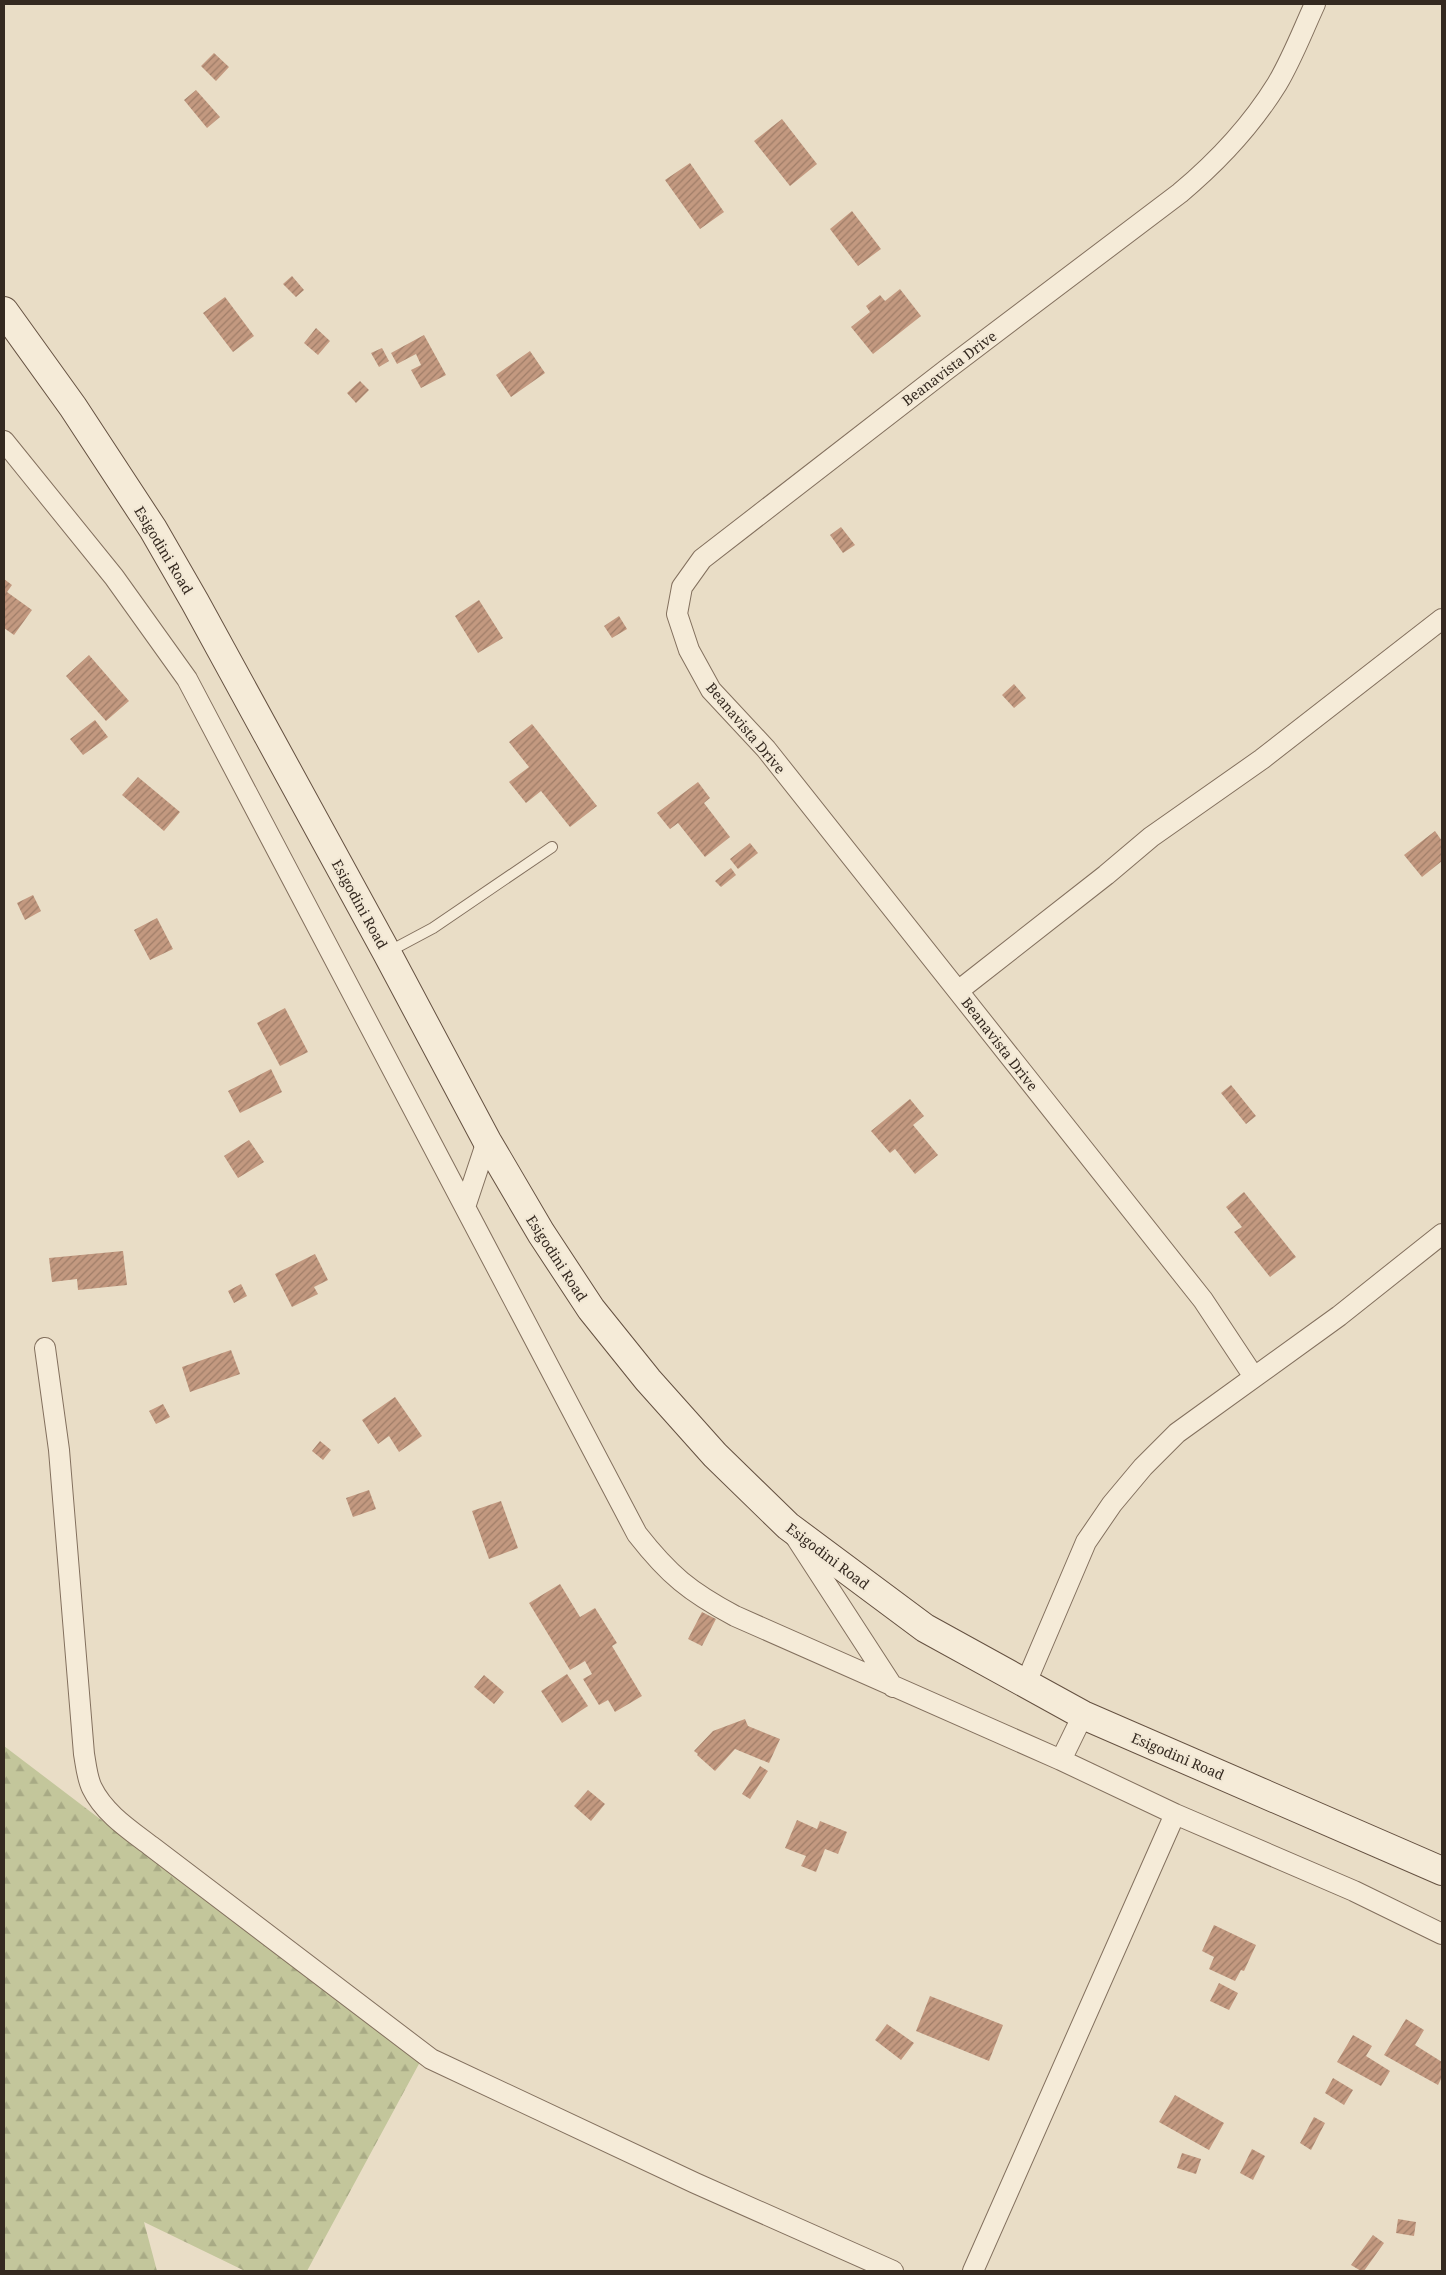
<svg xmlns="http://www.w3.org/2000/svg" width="1446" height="2275" viewBox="0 0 1446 2275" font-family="'Noto Serif',serif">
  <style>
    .forest { fill: url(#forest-firs) }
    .building { fill: url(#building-hatch) }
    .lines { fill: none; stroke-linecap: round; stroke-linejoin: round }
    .service-casing { stroke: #83705e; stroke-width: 12 }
    .minor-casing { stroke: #83705e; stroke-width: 22 }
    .secondary-casing { stroke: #655141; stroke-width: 30 }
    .service { stroke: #f5ebd8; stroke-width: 10 }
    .minor { stroke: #f5ebd8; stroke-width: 20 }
    .secondary { stroke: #f5ebd8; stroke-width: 28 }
    .labels { text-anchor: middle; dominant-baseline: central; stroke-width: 4.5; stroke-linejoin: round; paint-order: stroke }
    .street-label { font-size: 14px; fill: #342920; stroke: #f2e8d5 }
  </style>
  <defs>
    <pattern id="forest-firs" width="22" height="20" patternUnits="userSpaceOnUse" patternTransform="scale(1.25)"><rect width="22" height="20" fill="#c3c69b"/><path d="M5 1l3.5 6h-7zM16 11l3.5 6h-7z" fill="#a8aa85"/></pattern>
    <pattern id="building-hatch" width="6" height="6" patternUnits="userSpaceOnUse" patternTransform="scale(1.25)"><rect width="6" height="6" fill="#c39980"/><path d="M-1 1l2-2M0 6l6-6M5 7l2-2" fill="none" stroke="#9f7d68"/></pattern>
  </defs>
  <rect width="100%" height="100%" fill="#e9ddc6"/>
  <path class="forest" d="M 4,1746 L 420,2062 L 307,2271 L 245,2271 L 144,2222 L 157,2271 L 4,2271 Z"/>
  <path class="building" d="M 214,53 L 229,67 L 216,81 L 201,66 Z
    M 196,90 L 220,117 L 207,128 L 184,100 Z
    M 782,119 L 817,164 L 790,186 L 754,141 Z
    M 690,163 L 724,212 L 700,229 L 665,180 Z
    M 852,211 L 881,249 L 858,266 L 830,229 Z
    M 292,276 L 304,290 L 296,297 L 283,284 Z
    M 900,289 L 921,316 L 873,354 L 851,327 L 870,312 L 866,306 L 880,295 L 885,301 Z
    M 225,297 L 254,336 L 233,352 L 203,313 Z
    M 316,328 L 330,341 L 318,355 L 304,343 Z
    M 424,335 L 446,375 L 421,388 L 411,370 L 421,365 L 416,354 L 397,364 L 391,353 Z
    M 382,348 L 389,361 L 379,367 L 371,353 Z
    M 530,351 L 545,373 L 511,397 L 496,375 Z
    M 360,381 L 369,390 L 356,403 L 347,393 Z
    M 841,527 L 855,545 L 843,553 L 830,535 Z
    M 4,579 L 12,585 L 7,592 L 32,610 L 14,635 L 4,628 Z
    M 479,600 L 503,638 L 478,653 L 455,616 Z
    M 619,616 L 627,629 L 612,638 L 604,626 Z
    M 89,655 L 129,701 L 106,721 L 66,676 Z
    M 1014,684 L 1026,698 L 1014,708 L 1002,695 Z
    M 95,720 L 108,737 L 83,755 L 70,739 Z
    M 532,724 L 597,806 L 570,827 L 541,791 L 526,803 L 509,782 L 529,767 L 509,742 Z
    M 138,777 L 180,812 L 164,831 L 122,795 Z
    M 698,782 L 710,798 L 704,803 L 730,837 L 705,857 L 678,823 L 670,829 L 657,813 Z
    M 1435,831 L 1442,841 L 1442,861 L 1422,877 L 1404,855 Z
    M 750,843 L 758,853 L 738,869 L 730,859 Z
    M 731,868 L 736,875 L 721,887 L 715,881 Z
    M 33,895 L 41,911 L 25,920 L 17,903 Z
    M 157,918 L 173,949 L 150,960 L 134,930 Z
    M 285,1008 L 308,1052 L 280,1066 L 257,1023 Z
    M 271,1069 L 282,1092 L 240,1113 L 228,1091 Z
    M 1231,1085 L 1256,1116 L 1246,1124 L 1221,1093 Z
    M 910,1099 L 924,1116 L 913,1125 L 938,1155 L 915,1174 L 895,1149 L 890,1153 L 871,1131 Z
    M 249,1140 L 264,1162 L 238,1178 L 224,1156 Z
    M 1244,1192 L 1296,1257 L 1270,1277 L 1234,1232 L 1242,1227 L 1226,1207 Z
    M 123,1251 L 127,1285 L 78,1290 L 77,1279 L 52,1282 L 49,1258 Z
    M 315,1254 L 328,1280 L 314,1287 L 318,1294 L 292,1307 L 275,1274 Z
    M 241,1284 L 247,1296 L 234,1303 L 228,1291 Z
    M 231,1350 L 240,1374 L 190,1392 L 182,1367 Z
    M 395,1397 L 422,1436 L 399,1452 L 389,1436 L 378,1444 L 362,1420 Z
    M 163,1404 L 170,1417 L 156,1424 L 149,1411 Z
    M 320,1441 L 331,1450 L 323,1460 L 312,1451 Z
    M 369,1490 L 376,1509 L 353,1517 L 346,1498 Z
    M 501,1501 L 518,1548 L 489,1559 L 472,1511 Z
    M 560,1584 L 580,1617 L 595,1608 L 617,1643 L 612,1646 L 642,1696 L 615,1712 L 608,1700 L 599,1705 L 583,1679 L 592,1674 L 585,1661 L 570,1670 L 529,1603 Z
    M 702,1612 L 716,1619 L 702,1646 L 688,1639 Z
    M 567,1674 L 588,1706 L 562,1723 L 541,1691 Z
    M 484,1675 L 504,1692 L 494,1704 L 474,1687 Z
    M 745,1719 L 748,1726 L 780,1739 L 769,1763 L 735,1749 L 715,1771 L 697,1755 L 698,1754 L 694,1751 L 713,1731 Z
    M 760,1766 L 768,1771 L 750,1799 L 742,1794 Z
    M 588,1790 L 605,1804 L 591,1821 L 574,1806 Z
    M 797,1820 L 817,1829 L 820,1821 L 847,1832 L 838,1854 L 825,1849 L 816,1872 L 801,1866 L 806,1856 L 785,1848 Z
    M 1214,1925 L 1256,1945 L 1244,1971 L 1241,1970 L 1235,1981 L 1209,1969 L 1214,1957 L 1202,1951 Z
    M 1219,1983 L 1238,1993 L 1229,2010 L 1210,2001 Z
    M 930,1996 L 1003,2025 L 989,2061 L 916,2031 Z
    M 1406,2019 L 1424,2030 L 1415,2045 L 1442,2062 L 1442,2077 L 1438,2085 L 1384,2055 Z
    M 887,2024 L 914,2043 L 901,2060 L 875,2040 Z
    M 1353,2035 L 1372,2046 L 1366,2056 L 1390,2071 L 1381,2086 L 1337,2062 Z
    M 1333,2078 L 1353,2090 L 1344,2105 L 1325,2093 Z
    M 1175,2095 L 1224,2123 L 1209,2150 L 1159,2122 Z
    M 1314,2117 L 1325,2123 L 1311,2150 L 1300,2143 Z
    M 1252,2149 L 1265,2156 L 1253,2180 L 1240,2173 Z
    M 1182,2153 L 1201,2159 L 1196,2174 L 1177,2168 Z
    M 1398,2219 L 1416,2222 L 1414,2236 L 1396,2233 Z
    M 1373,2235 L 1384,2243 L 1364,2271 L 1361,2271 L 1351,2265 Z"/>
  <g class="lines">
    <defs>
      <path id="service" d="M 388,952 L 433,928 L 552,847"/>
      <path id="minor" d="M 4,441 L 114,577 L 187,679 L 637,1534 C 669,1575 690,1592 735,1616 L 1061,1760 L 1175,1814 L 1354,1891 L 1442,1934
        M 958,991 L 1106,875 L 1151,837 L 1262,759 L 1442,619
        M 465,1207 L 487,1141
        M 45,1348 L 59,1450 L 84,1754 C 86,1765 87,1778 92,1788 C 104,1813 130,1830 151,1846 L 431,2059 L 695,2183 L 893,2271
        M 1254,1377 L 1203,1300 L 766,749 L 711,690 L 689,650 L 677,614 L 682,587 L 702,559 L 946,370 L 1180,193 C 1217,162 1251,126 1277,84 C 1292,59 1303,30 1315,4
        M 795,1536 L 893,1687
        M 1025,1685 L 1086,1542 L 1112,1504 L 1143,1467 L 1177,1433 L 1339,1316 L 1442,1234
        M 1061,1760 L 1083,1715
        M 973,2271 L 1175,1814"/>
      <path id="secondary" d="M 4,311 L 73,407 L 153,529 L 195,602 L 387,953 L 487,1141 L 541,1233 L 591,1309 L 648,1380 L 715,1455 L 788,1526 L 925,1628 L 1083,1715 L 1442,1871"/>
    </defs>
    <use href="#service" class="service-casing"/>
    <use href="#minor" class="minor-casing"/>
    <use href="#secondary" class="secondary-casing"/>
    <use href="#service" class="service"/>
    <use href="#minor" class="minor"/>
    <use href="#secondary" class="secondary"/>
  </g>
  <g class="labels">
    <g class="street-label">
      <text transform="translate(949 368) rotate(-37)">Beanavista Drive</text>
      <text transform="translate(164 550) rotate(59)">Esigodini Road</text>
      <text transform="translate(746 728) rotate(50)">Beanavista Drive</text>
      <text transform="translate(360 904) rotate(61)">Esigodini Road</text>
      <text transform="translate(1000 1044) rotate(52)">Beanavista Drive</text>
      <text transform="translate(557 1258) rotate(57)">Esigodini Road</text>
      <text transform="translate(828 1556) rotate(37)">Esigodini Road</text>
      <text transform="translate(1178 1756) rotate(23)">Esigodini Road</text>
    </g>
  </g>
  <rect width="1446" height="2275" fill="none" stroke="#342920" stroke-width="10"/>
</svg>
